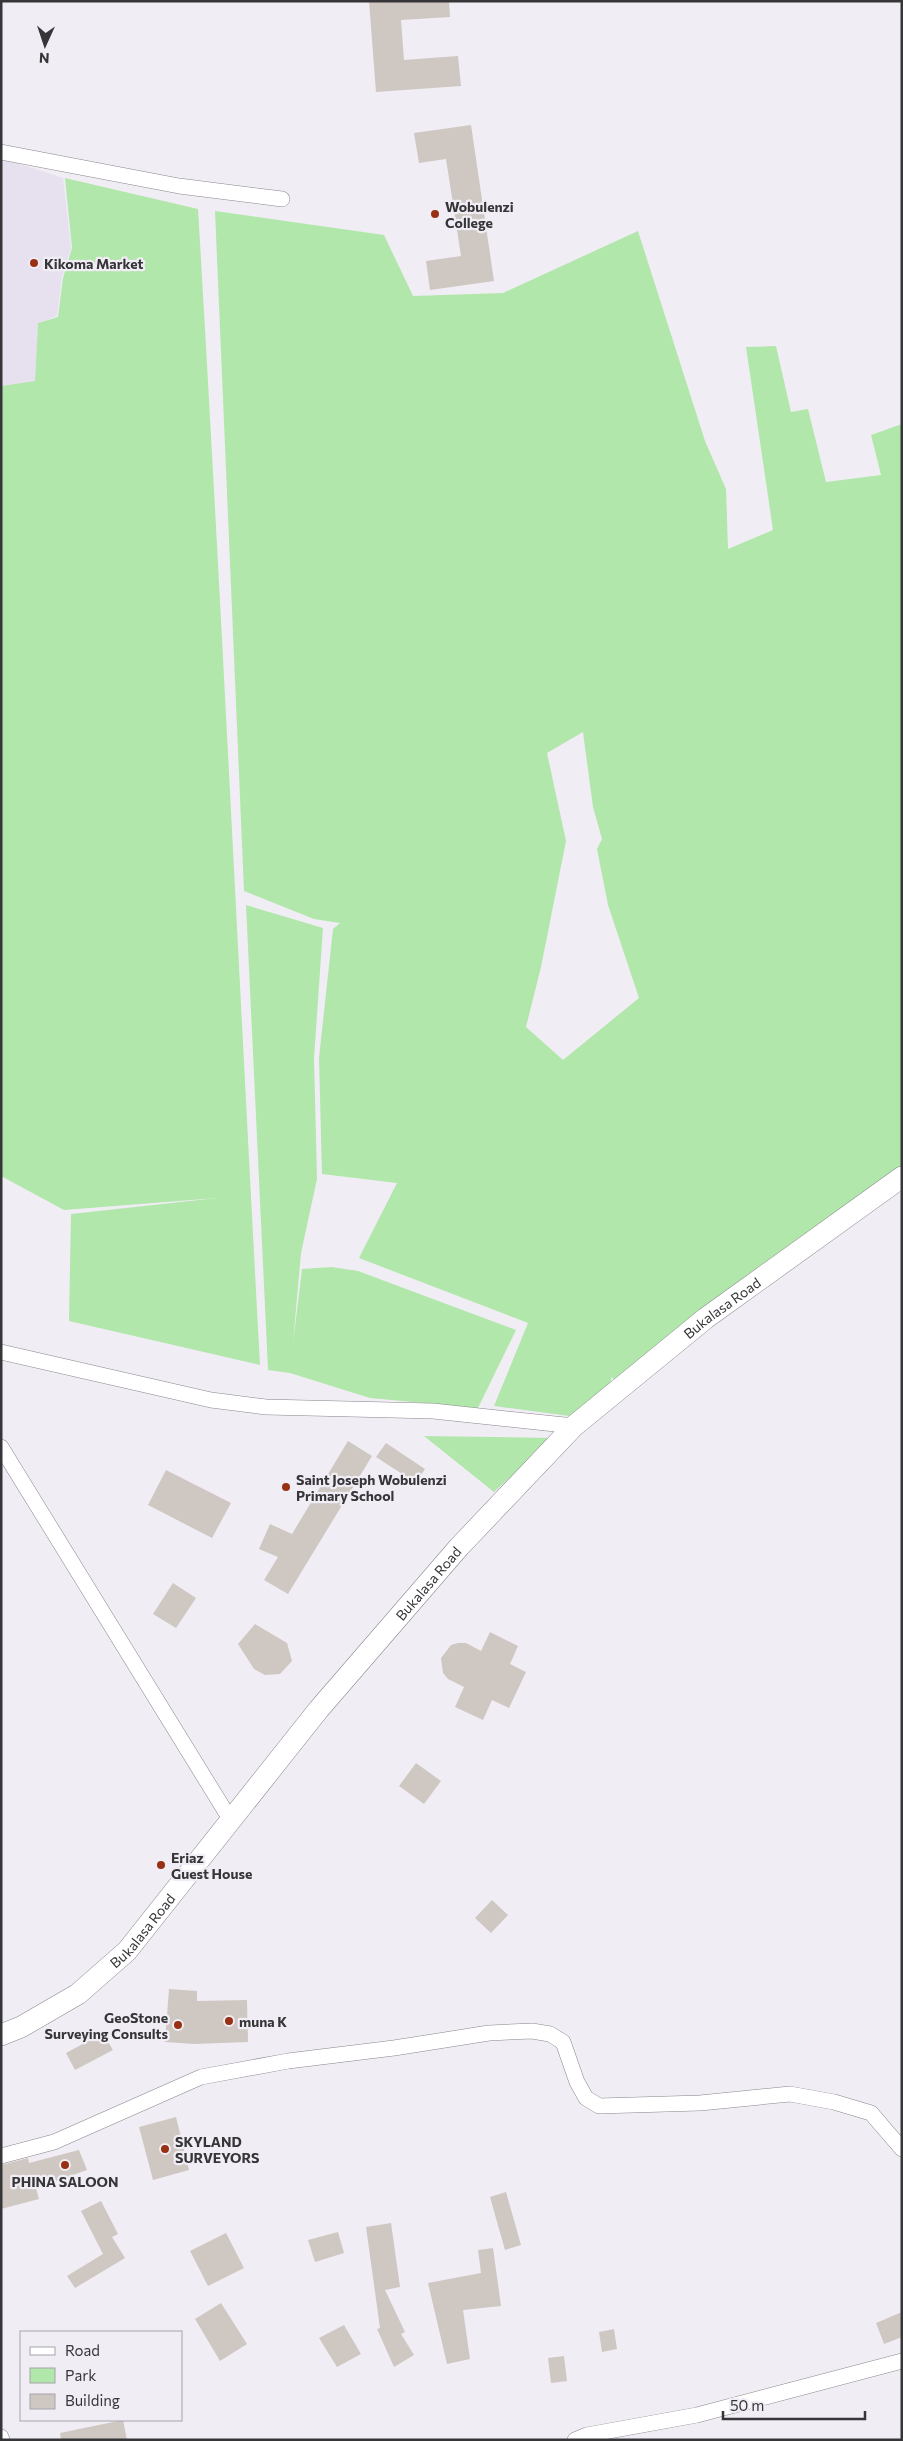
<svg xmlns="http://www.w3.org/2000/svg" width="903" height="2441" viewBox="0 0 903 2441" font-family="Commissioner,sans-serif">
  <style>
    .built { fill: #e7e0ef }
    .green { fill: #b1e7aa; fill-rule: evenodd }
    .building { fill: #cfc7c2 }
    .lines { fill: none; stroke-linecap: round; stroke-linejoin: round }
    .street-casing { stroke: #89868d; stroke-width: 16 }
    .secondary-casing { stroke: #89868d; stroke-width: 22 }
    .street { stroke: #fff; stroke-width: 15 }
    .secondary { stroke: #fff; stroke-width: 21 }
    .poi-dot { fill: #983013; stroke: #f1edf5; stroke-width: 2 }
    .labels { text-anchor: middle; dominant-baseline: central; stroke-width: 4.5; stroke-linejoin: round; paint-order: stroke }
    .poi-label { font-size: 14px; font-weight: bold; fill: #363538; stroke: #f1edf5; text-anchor: start }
    .street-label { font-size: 14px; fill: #363538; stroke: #f1edf5 }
  </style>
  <rect width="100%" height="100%" fill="#f1edf5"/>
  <path class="built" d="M 1,158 L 63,178 L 71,248 L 62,277 L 57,316 L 38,323 L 35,381 L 1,386 Z"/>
  <path class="green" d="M 65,178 L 198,209 C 221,594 239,980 260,1365 L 69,1321 L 71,1214 L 217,1198 L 64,1210 L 1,1176 L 1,386 L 35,381 L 38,323 L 58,317 L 63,278 L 72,248 Z
    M 215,211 L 384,235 L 413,296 L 503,293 L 638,231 L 705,441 L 726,489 L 728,549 L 773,530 L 746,347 L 776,346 L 791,412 L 808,409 L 826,482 L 881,475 L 871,435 L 902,424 L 902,1173 L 618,1387 L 612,1377 L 603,1403 L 584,1418 L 494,1406 L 528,1323 L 359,1258 L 397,1183 L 322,1174 L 319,1058 L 333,929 L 340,923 L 314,919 L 244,891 ZM 583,732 L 593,807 L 602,839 L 597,849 L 608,905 L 639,998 L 563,1060 L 526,1027 L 541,967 L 566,841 L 547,753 Z
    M 246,905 L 323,928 L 314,1058 L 317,1179 L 301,1253 L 293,1343 L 302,1269 L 332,1267 L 358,1271 L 516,1330 L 478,1408 L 370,1398 L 290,1373 L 268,1370 Z
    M 424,1436 L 553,1438 L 494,1492 Z"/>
  <path class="building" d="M 369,1 L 449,1 L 450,17 L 401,20 L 404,60 L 458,56 L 461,86 L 376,92 Z
    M 471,125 L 494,281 L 430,290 L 426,261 L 461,256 L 446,159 L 419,163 L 414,133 Z
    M 348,1441 L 372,1456 L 288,1594 L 264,1580 L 278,1557 L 259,1549 L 270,1524 L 292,1534 Z
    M 386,1443 L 425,1469 L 416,1483 L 376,1457 Z
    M 166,1470 L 231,1503 L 212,1538 L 148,1505 Z
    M 173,1583 L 196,1598 L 176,1628 L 153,1614 Z
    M 255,1624 L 287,1643 L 292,1661 L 280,1674 L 265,1675 L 254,1669 L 238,1644 Z
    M 490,1632 L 518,1646 L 510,1664 L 526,1672 L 509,1708 L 492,1700 L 483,1720 L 455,1707 L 464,1687 L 448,1679 L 443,1673 L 441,1658 L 451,1645 L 458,1643 L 466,1643 L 481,1651 Z
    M 416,1763 L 441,1781 L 424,1804 L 399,1786 Z
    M 492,1900 L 508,1915 L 491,1933 L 475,1918 Z
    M 169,1989 L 197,1991 L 197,2001 L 247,2000 L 248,2042 L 194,2044 L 165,2042 Z
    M 103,2033 L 113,2050 L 75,2070 L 66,2053 Z
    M 176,2117 L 189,2170 L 153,2180 L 139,2127 Z
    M 79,2150 L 87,2170 L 36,2188 L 39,2199 L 1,2209 L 1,2165 L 28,2158 L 29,2163 Z
    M 506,2192 L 521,2245 L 505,2250 L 490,2197 Z
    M 101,2201 L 118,2234 L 112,2237 L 125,2258 L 75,2288 L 67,2276 L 103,2254 L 81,2211 Z
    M 391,2223 L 400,2287 L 385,2290 L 405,2332 L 401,2334 L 414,2355 L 394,2367 L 377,2329 L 380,2328 L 366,2227 Z
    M 338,2232 L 344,2253 L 315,2262 L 308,2240 Z
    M 226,2233 L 244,2268 L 208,2286 L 190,2251 Z
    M 493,2248 L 501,2306 L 463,2310 L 470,2359 L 447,2364 L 428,2283 L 481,2273 L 478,2250 Z
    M 221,2303 L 247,2344 L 220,2361 L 195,2319 Z
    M 902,2312 L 902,2337 L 884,2344 L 876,2323 Z
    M 344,2325 L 361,2354 L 337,2367 L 319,2338 Z
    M 614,2329 L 617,2349 L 602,2352 L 599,2332 Z
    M 564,2356 L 567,2381 L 551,2383 L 548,2358 Z
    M 123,2420 L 127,2440 L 61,2440 L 60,2433 Z"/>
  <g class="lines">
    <defs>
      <path id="street" d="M 1,152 L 179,186 L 282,199
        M 1,1352 L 211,1400 L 266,1407 L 433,1411 L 574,1426
        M 1,1447 L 230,1819
        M 1,2156 L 54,2142 L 201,2077 L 288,2061 L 394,2048 L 489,2033 L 532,2031 L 550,2034 L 563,2042 L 577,2082 L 586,2098 L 599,2106 L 700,2103 L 790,2094 L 834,2102 L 871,2113 L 902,2149
        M 1,2437 L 2,2440
        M 575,2440 L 587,2435 L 697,2415 L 902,2361"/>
      <g id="secondary">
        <path id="s1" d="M 1,2035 L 21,2027 L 78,1994 L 127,1951 L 319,1709 L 459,1547 L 574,1426 L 706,1318 L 902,1177"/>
      </g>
    </defs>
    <use href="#street" class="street-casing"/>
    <use href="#secondary" class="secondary-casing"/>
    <use href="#street" class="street"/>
    <use href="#secondary" class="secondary"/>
  </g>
  <g class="poi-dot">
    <circle cx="435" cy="214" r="5"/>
    <circle cx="34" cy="263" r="5"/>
    <circle cx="286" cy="1487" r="5"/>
    <circle cx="161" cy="1865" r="5"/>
    <circle cx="229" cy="2021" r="5"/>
    <circle cx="178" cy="2025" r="5"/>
    <circle cx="165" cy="2149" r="5"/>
    <circle cx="65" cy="2165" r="5"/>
  </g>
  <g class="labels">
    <g class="poi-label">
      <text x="445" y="206">Wobulenzi<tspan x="445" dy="16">College</tspan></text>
      <text x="44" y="263">Kikoma Market</text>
      <text x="296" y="1479">Saint Joseph Wobulenzi<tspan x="296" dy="16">Primary School</tspan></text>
      <text x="171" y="1857">Eriaz<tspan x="171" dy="16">Guest House</tspan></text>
      <text x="168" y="2017" text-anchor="end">GeoStone<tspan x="168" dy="16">Surveying Consults</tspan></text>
      <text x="239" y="2021">muna K</text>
      <text x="175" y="2141">SKYLAND<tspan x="175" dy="16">SURVEYORS</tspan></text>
      <text x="65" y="2181" text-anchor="middle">PHINA SALOON</text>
    </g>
    <g class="street-label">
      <text stroke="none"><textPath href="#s1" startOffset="1032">Bukalasa Road</textPath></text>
      <text stroke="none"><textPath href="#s1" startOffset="628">Bukalasa Road</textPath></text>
      <text stroke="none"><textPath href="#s1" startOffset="178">Bukalasa Road</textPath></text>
    </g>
  </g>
  <rect width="903" height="2441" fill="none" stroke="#363538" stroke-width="5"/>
  <rect x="20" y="2331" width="162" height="90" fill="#f1edf5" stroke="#a6a3a9"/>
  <rect x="30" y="2347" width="25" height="8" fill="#ffffff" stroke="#a6a3a9"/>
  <text x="65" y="2356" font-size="15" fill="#363538">Road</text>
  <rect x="30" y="2368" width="25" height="15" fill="#b1e7aa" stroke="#a6a3a9"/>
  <text x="65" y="2381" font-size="15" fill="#363538">Park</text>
  <rect x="30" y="2394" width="25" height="15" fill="#cfc7c2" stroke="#a6a3a9"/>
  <text x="65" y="2406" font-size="15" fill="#363538">Building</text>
  <g transform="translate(45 45) rotate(183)" stroke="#f1edf5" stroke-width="4" paint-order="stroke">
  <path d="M0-4L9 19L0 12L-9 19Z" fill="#363538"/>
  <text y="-8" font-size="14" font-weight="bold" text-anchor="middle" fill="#363538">N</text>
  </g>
  <path d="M723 2411v8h142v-8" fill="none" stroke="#363538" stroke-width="2.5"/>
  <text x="730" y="2411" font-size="15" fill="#363538" stroke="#f1edf5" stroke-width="4" paint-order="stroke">50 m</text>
</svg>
